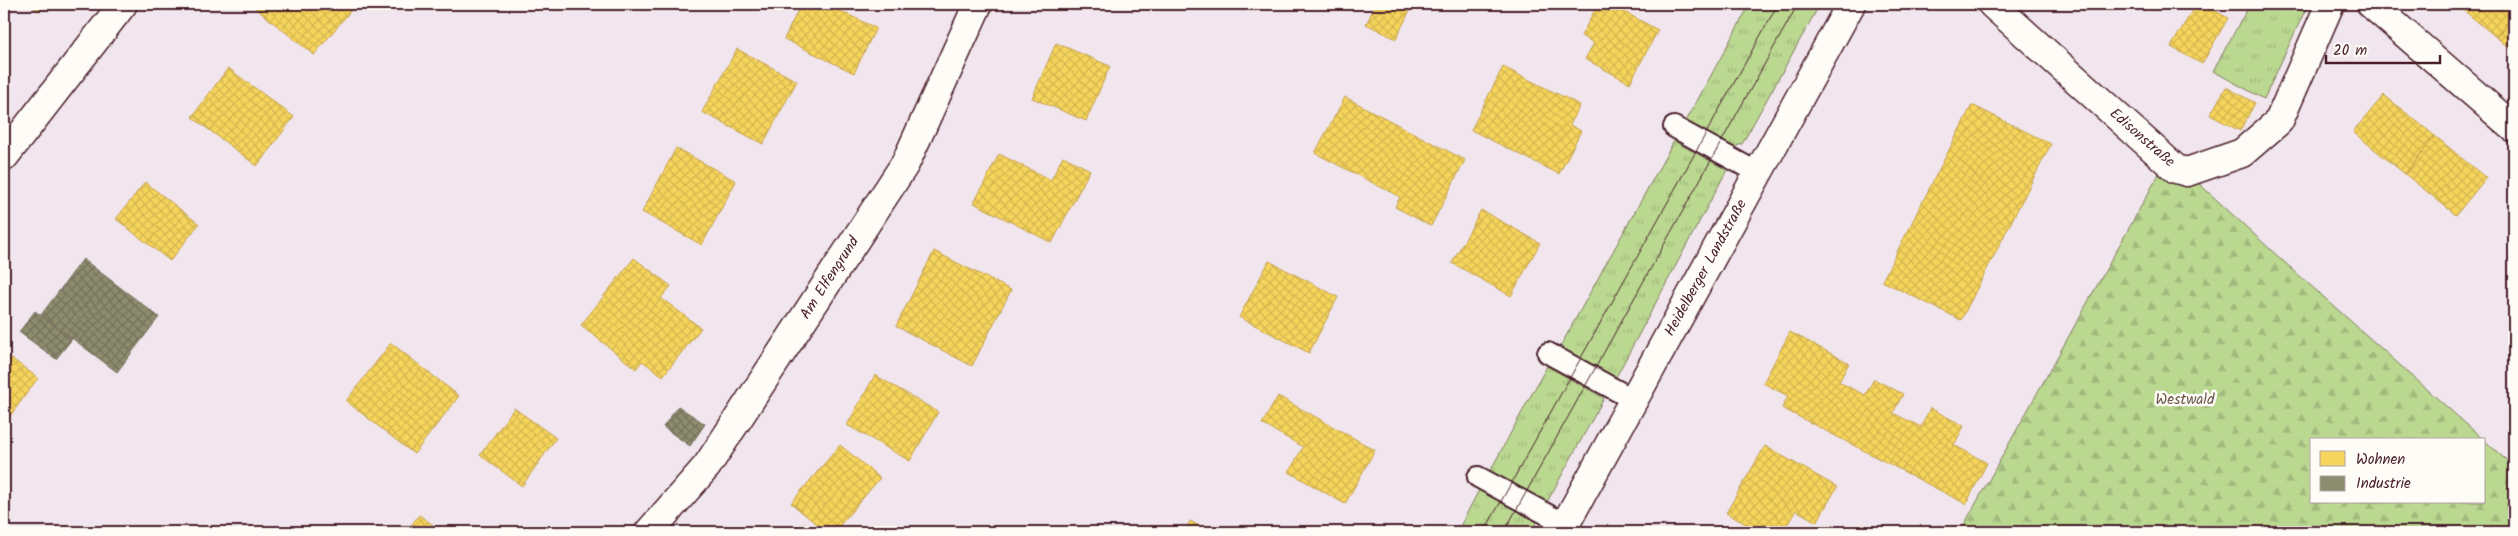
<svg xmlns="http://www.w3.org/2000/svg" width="2518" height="536" viewBox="0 0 2518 536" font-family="Kalam,sans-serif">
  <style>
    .grass { fill: url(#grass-tufts); stroke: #827c5e }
    .forest { fill: url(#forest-firs); stroke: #827c5e }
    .homes { fill: url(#homes-cross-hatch); stroke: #c29e4d }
    .industry { fill: url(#industry-cross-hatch); stroke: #786b5a }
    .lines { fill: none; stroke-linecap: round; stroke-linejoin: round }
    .lane-casing { stroke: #4a1f2b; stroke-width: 24 }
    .street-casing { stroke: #4a1f2b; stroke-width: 31 }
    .secondary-casing { stroke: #4a1f2b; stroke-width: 31 }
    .lane { stroke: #fdfcf7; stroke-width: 20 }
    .street { stroke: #fdfcf7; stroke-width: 28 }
    .secondary { stroke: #fdfcf7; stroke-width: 28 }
    .tram { stroke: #4a1f2b; stroke-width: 1 }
    .labels { text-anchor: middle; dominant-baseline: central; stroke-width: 5; stroke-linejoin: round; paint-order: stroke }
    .street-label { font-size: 15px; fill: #4a1f2b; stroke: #fdfcf7 }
    .park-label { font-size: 15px; fill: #6c5649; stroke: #fdfcf7 }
  </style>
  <defs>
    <pattern id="grass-tufts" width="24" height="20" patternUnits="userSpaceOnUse" patternTransform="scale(1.25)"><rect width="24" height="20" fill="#bad890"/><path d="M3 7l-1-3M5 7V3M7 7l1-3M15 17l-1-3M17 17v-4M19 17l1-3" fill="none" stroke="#a1b97c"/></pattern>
    <pattern id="forest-firs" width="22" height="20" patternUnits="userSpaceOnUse" patternTransform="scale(1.25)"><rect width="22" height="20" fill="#bad890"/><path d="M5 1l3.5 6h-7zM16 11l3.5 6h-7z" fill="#a1b97c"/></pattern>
    <pattern id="homes-cross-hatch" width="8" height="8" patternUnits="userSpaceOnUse" patternTransform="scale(1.25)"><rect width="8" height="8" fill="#f6d55c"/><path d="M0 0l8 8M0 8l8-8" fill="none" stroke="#d4b650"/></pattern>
    <pattern id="industry-cross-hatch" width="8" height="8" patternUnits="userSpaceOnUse" patternTransform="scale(1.25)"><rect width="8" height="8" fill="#8c8c6e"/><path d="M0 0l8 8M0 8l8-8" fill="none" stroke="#74725b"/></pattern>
  </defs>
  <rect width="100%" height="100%" fill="#f1e6ee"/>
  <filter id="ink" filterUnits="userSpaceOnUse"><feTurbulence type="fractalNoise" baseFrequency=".02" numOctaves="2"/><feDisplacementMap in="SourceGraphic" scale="10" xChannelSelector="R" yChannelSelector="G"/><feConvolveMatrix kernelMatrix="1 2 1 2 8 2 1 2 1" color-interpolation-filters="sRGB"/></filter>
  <g filter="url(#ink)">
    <path class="grass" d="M 1750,4 L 1820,4 L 1742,144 L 1731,148 L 1685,123 Z
      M 2250,4 L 2308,4 L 2264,99 L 2213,71 Z
      M 1674,141 L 1727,170 L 1616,377 L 1560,347 Z
      M 1547,366 L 1604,398 L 1546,504 L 1489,473 Z
      M 1479,490 L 1537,522 L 1531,532 L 1457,532 Z"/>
    <path class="forest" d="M 2169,156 L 2282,260 L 2484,440 L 2312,440 L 2312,502 L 2484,502 L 2484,440 L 2514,467 L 2514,532 L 1960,532 Z"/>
    <path class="homes" d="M 29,4 L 45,4 L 39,11 Z
      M 250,4 L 356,4 L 314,55 Z
      M 801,4 L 826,4 L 876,28 L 854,73 L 784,39 Z
      M 1376,4 L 1413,4 L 1396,39 L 1366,24 Z
      M 1598,4 L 1610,4 L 1658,30 L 1630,83 L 1585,59 L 1594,43 L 1581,36 Z
      M 2196,4 L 2203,4 L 2228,18 L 2202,64 L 2171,47 Z
      M 2456,4 L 2514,4 L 2514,15 L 2496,37 Z
      M 2514,15 L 2514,52 L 2496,37 Z
      M 1056,43 L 1110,66 L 1086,121 L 1032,98 Z
      M 737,49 L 797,81 L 763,144 L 702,112 Z
      M 1503,67 L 1580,105 L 1570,125 L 1581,131 L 1559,174 L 1471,130 Z
      M 228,68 L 294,117 L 257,166 L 192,117 Z
      M 2226,87 L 2255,103 L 2240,131 L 2210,115 Z
      M 2384,95 L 2435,136 L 2405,174 L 2353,132 Z
      M 1345,97 L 1465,160 L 1431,226 L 1395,207 L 1400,197 L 1315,153 Z
      M 1972,105 L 2051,144 L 1961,320 L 1882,281 Z
      M 2435,136 L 2486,178 L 2456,215 L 2405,174 Z
      M 676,148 L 736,181 L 702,245 L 642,212 Z
      M 999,154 L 1051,180 L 1063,156 L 1090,170 L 1052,243 L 974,203 Z
      M 145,182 L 199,224 L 170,261 L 116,219 Z
      M 1481,210 L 1540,243 L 1511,296 L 1452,263 Z
      M 934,251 L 1011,290 L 972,366 L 896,326 Z
      M 634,258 L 671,286 L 661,298 L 701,328 L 663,376 L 642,361 L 636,369 L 581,325 Z
      M 1269,261 L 1338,297 L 1309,353 L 1239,317 Z
      M 1790,332 L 1849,363 L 1839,382 L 1865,395 L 1874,379 L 1903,394 L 1893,413 L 1921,427 L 1930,408 L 1964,426 L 1954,445 L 1987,463 L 1966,504 L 1782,408 L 1788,396 L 1763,383 Z
      M 391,343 L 459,396 L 414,454 L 346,401 Z
      M 4,353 L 38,378 L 5,423 L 4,422 Z
      M 875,375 L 938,412 L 910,461 L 847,425 Z
      M 1278,396 L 1375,450 L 1345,504 L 1289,472 L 1303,447 L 1262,424 Z
      M 514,408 L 556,438 L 522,486 L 480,455 Z
      M 840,445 L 880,478 L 834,532 L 826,532 L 791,503 Z
      M 1765,446 L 1837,487 L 1817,522 L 1796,510 L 1783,532 L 1760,532 L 1726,513 Z
      M 419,515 L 443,532 L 406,532 Z
      M 1190,521 L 1211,532 L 1185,532 Z"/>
    <path class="industry" d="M 83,259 L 159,317 L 117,372 L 41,315 Z
      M 35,311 L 72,339 L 56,359 L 19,332 Z
      M 678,406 L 705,424 L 690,446 L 663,427 Z
      M 805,523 L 816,532 L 798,532 Z"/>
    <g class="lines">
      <defs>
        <path id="lane" d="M 1674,127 L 1758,173
          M 1548,353 L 1634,400
          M 1478,477 L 1565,524"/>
        <path id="street" d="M 1992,4 L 2176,169 L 2187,172 L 2242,153 L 2279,121 L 2330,4
          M 2371,4 L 2514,128
          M 4,157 L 123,4
          M 649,532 L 707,466 L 905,164 L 978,4"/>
        <path id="secondary" d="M 1561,532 L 1851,4"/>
      </defs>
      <use href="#lane" class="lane-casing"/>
      <use href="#street" class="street-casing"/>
      <use href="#secondary" class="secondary-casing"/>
      <use href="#lane" class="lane"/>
      <use href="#street" class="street"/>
      <use href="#secondary" class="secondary"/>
      <path class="tram" d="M 1484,532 L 1778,4
        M 1504,532 L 1798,4"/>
    </g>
  </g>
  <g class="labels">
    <g class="street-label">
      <text transform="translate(2142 138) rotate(41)">Edisonstraße</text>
      <text transform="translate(1706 268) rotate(-61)">Heidelberger Landstraße</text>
      <text transform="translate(830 278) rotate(-57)">Am Elfengrund</text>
    </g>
    <g class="park-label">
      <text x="2185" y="400">Westwald</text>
    </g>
  </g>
  <rect width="2518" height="536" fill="none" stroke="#fdfcf7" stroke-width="20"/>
  <rect x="10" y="10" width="2498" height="516" fill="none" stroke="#4a1f2b" stroke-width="2" filter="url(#ink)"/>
  <rect x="2310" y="438" width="175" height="65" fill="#fdfcf7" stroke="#b5a4a5"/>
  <rect x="2320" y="451" width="25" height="15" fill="#f6d55c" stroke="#b5a4a5"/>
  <text x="2356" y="464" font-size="15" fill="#4a1f2b">Wohnen</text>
  <rect x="2320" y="476" width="25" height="15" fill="#8c8c6e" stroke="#b5a4a5"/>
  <text x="2356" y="488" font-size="15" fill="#4a1f2b">Industrie</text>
  <path d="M2326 55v8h114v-8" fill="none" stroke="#4a1f2b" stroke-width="2.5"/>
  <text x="2333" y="55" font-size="15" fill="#4a1f2b" stroke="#fdfcf7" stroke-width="4" paint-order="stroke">20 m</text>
</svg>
